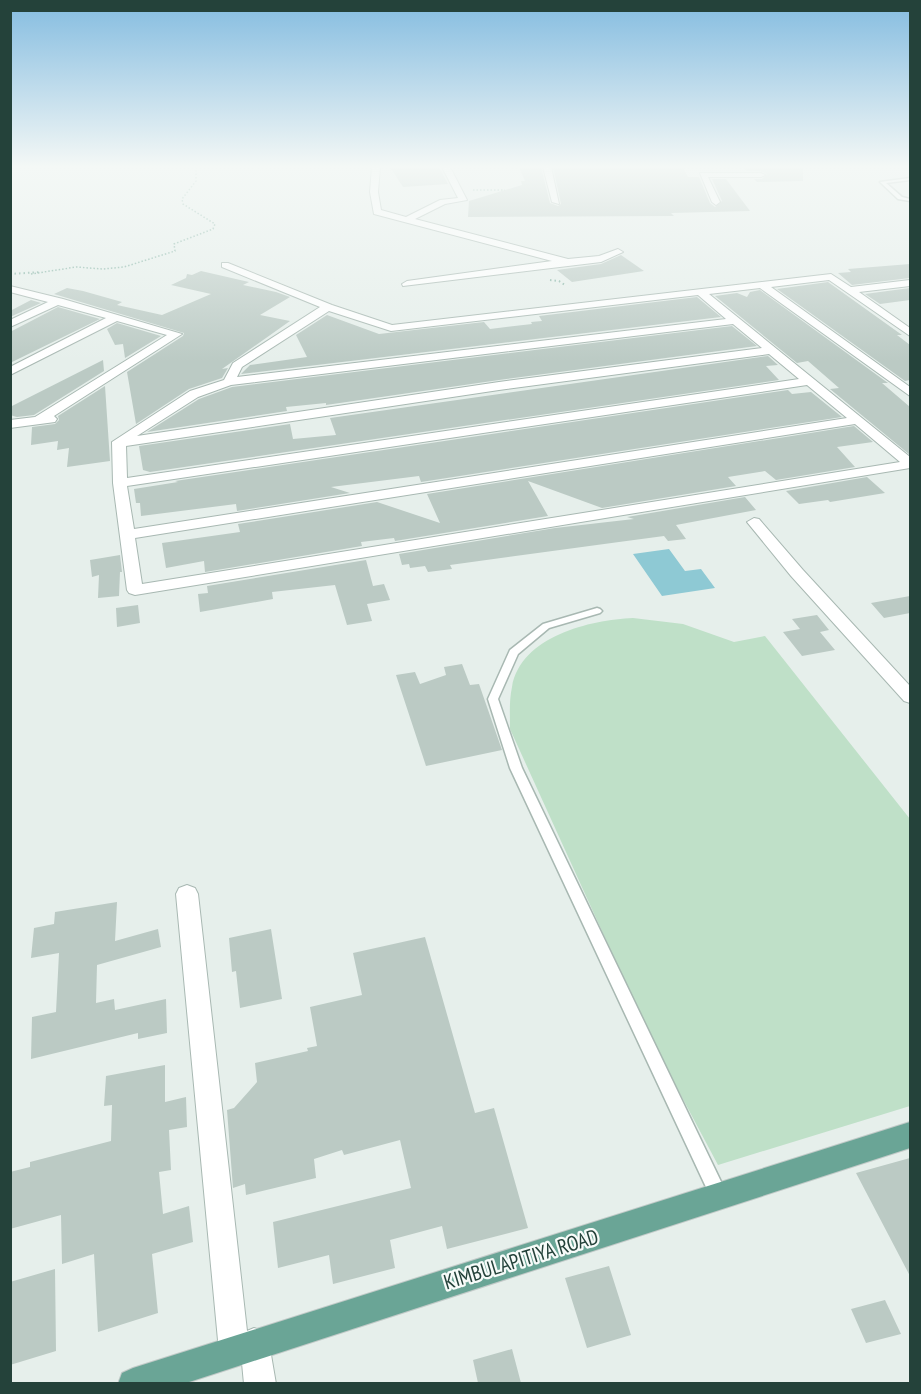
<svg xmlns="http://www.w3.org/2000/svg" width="921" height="1394" viewBox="0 0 921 1394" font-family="'PT Sans Narrow',sans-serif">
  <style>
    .green { fill: #bfe0c8 }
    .water { fill: #8ec9d4 }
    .building { fill: #bbcac4 }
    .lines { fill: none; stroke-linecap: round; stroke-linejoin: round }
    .lane-casing { stroke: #a8b8b2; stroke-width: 3 }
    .street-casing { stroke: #a8b8b2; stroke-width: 2 }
    .primary-casing { stroke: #c2cac8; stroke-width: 2 }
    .path-far1 { stroke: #86b3a5; stroke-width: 1.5; stroke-dasharray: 1.5 2; stroke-linecap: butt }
    .path { stroke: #86b3a5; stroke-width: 2; stroke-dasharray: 1.5 3; stroke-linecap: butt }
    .lane { fill: #fff; fill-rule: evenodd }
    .street { fill: #fff; fill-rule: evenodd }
    .primary { fill: #6aa596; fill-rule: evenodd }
    .labels { text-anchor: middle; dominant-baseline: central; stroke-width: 4.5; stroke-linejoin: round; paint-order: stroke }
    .near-street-label { font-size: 21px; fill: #24423a; stroke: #f7fbf9 }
  </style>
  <rect width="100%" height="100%" fill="#e6efeb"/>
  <path class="green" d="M 633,618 L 683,624 L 734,642 L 765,636 L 910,819 L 910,1106 L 718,1165 L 652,1041 L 510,729 C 510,715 509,701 512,687 C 521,636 590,620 633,618 Z"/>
  <path class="water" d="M 669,549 L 685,571 L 701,569 L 715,588 L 662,596 L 633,554 Z"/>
  <path class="building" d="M 390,167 L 439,167 L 448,184 L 403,187 Z
    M 519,167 L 541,167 L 550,203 L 558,206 L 561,204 L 553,167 L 683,168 L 688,177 L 699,177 L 710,203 L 715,207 L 722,201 L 712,179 L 726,179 L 750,211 L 671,213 L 674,216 L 468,217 L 469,201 L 522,185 L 521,181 L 525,181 Z
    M 743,167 L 803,167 L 803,181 L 757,182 L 754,179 L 762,179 L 767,174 L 761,171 L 746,171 Z
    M 621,255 L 644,271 L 572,282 L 557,270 L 601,264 Z
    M 910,264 L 910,278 L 852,285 L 838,273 L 851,272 L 848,269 Z
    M 201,271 L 249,282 L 243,285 L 276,292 L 290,297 L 260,315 L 290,321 L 222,369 L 228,368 L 222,378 L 189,389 L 136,424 L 127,372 L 183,336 L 184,333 L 54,294 L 67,288 L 83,291 L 122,302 L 117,305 L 162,315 L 211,294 L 171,285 L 186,278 L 187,274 L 192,275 Z
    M 828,282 L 902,335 L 897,335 L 910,345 L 910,380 L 905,381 L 777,289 Z
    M 910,288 L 910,300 L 880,304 L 865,294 Z
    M 760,290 L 888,383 L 882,383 L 910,407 L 910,455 L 830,389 L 839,388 L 808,361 L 797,363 L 715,296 L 737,293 L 747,297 L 750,292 Z
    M 697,297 L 721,317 L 241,374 L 250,365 L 307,357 L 296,335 L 327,315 L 379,334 L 484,322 L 490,329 L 532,324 L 531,322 L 542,321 L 539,316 Z
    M 31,300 L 41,303 L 10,317 L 10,311 Z
    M 58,307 L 100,319 L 10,363 L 10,332 Z
    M 117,323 L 161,336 L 125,358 L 123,344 L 115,345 L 107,329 Z
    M 732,326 L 757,346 L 499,380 L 326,405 L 326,403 L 286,407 L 287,411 L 147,432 L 199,399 L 232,387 Z
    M 768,356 L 778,365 L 766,366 L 779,380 L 150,472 L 143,470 L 139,446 L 290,424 L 293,439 L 336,435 L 330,418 Z
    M 103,360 L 104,371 L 34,415 L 17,417 L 10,415 L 10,407 Z
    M 105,386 L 110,461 L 67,467 L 69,448 L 57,450 L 58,441 L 31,445 L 32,427 L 55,424 L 59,420 L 58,416 Z
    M 788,390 L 792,394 L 811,392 L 842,417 L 421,482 L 419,476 L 331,487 L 350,493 L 237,511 L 236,504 L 141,516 L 140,503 L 136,503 L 134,489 L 178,482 L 175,481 Z
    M 854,426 L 873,442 L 837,447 L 855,467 L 776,480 L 765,471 L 728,477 L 736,486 L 602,508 L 528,481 L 548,516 L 395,541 L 394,538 L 361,542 L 362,546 L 205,572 L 204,561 L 166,568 L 162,543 L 240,532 L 238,524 L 377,502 L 440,523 L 427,494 Z
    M 867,477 L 885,493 L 830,502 L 828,500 L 799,504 L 786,491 Z
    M 745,497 L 756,510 L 676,525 L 686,539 L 668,541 L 664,536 L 619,542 L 450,565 L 452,569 L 428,572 L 425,566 L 410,568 L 409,564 L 402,565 L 399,554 L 555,528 L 634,519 L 627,517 Z
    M 120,555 L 122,572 L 120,572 L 119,596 L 98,598 L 99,575 L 92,577 L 90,560 Z
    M 366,560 L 373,586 L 384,584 L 390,600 L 367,604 L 372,621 L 347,625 L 335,585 L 272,592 L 273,599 L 200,612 L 198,594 L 208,593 L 207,586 Z
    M 910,596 L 910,613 L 884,618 L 871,603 Z
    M 138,605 L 140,623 L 117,627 L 116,608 Z
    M 817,615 L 829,630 L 820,632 L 835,650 L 802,656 L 783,632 L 800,629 L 792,619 Z
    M 462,664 L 470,685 L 479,684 L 502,750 L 426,766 L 396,675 L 415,672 L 420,684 L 446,675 L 444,667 Z
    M 117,902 L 115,941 L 158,929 L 161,947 L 97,965 L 96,1003 L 114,999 L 115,1010 L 166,999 L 167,1033 L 138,1039 L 138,1033 L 31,1059 L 32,1017 L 56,1012 L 59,953 L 31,958 L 34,928 L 54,924 L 55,912 Z
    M 271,929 L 282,999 L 240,1008 L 236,971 L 232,972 L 229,938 Z
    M 425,937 L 475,1113 L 494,1108 L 528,1228 L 447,1249 L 442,1226 L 390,1240 L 395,1268 L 333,1284 L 329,1255 L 278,1268 L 273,1222 L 411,1188 L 400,1140 L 344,1155 L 342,1150 L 314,1159 L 316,1178 L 246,1195 L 245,1184 L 233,1188 L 227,1110 L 234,1108 L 257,1082 L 255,1063 L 308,1051 L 307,1048 L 317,1046 L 310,1007 L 362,995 L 353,953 Z
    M 165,1065 L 165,1102 L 186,1097 L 187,1127 L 169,1130 L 171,1170 L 159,1172 L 163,1214 L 189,1206 L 193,1242 L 152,1254 L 158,1313 L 98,1332 L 94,1254 L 62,1264 L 61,1215 L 10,1229 L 10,1172 L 30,1167 L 30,1162 L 111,1141 L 112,1105 L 104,1106 L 106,1076 Z
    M 910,1158 L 910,1276 L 856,1173 Z
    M 609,1266 L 631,1335 L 587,1348 L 565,1278 Z
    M 55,1269 L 56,1351 L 10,1365 L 10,1282 Z
    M 885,1300 L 901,1334 L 866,1343 L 851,1309 Z
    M 512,1349 L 521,1383 L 478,1383 L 473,1360 Z"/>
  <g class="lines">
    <defs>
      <path id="lane" d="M 910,178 L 910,180 L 886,183 L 902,197 L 910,199 L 910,201 L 898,199 L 880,182 Z
        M 597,608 L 600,609 L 602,611 L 600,613 L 549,628 L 518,654 L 498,699 L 522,768 L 725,1190 L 727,1196 L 725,1202 L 719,1204 L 713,1202 L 510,768 L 488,699 L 510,650 L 543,624 Z"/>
      <path id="street" d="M 372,167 L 380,167 L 378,192 L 381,210 L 406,217 L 440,200 L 458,198 L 442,167 L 450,167 L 467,200 L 445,204 L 415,219 L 568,259 L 599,256 L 618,249 L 623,252 L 601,262 L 403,286 L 402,284 L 407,281 L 552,261 L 374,214 L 370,192 Z
        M 543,167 L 551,167 L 559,204 L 552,202 Z
        M 700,173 L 761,173 L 765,175 L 761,177 L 708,177 L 720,202 L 716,205 L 712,202 Z
        M 222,263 L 228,263 L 332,305 L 392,325 L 831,274 L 851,287 L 910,280 L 910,286 L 859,292 L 910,328 L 910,336 L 829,280 L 771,287 L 910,387 L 910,396 L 760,288 L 709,294 L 910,457 L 910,468 L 135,595 L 129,593 L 127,590 L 113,483 L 112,442 L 190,391 L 224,380 L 233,363 L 320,307 L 222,267 ZM 698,295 L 726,319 L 237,377 L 242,367 L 329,311 L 391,331 ZM 733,324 L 762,348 L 499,382 L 137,436 L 198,397 L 231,385 ZM 769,354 L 799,379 L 127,478 L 126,446 L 499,390 ZM 807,385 L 847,418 L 134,529 L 127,486 ZM 855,424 L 900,462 L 142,584 L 135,538 Z
        M 10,286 L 63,299 L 182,334 L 54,416 L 57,419 L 55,422 L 10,428 L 10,420 L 35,417 L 167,335 L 117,321 L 10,375 L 10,367 L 106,318 L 58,305 L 10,327 L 10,320 L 48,302 L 10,292 Z
        M 754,518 L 759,519 L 803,570 L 910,686 L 910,703 L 904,701 L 791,576 L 747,522 Z
        M 187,885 L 195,888 L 198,894 L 247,1331 L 254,1328 L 265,1332 L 269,1343 L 276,1384 L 244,1384 L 242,1363 L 234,1366 L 223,1362 L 219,1351 L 176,894 L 179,888 Z"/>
      <path id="primary" d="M 910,1122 L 910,1148 L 183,1384 L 118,1384 L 122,1373 L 133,1368 Z"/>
    </defs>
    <use href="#lane" class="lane-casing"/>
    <use href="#street" class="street-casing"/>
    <use href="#primary" class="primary-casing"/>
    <path class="path-far1" d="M 473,190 L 505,190
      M 31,274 L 76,267 L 103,269 L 124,267 L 175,251 L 174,244 L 213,229 L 215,224 L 183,204 L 182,199 L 196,181 L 196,167"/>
    <path class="path" d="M 10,274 L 41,272
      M 550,280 L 559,281 L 565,285"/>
    <use href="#lane" class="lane"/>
    <use href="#street" class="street"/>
    <use href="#primary" class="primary"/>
  </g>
  <linearGradient id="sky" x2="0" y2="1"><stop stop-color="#84bce0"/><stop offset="0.46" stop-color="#f4f8f6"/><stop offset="1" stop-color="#f4f8f6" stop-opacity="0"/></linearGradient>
  <rect width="921" height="362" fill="url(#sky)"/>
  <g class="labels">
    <g class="near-street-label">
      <text transform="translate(521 1259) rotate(-17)">KIMBULAPITIYA ROAD</text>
    </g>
  </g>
  <rect width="921" height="1394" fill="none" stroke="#24423a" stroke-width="24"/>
</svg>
